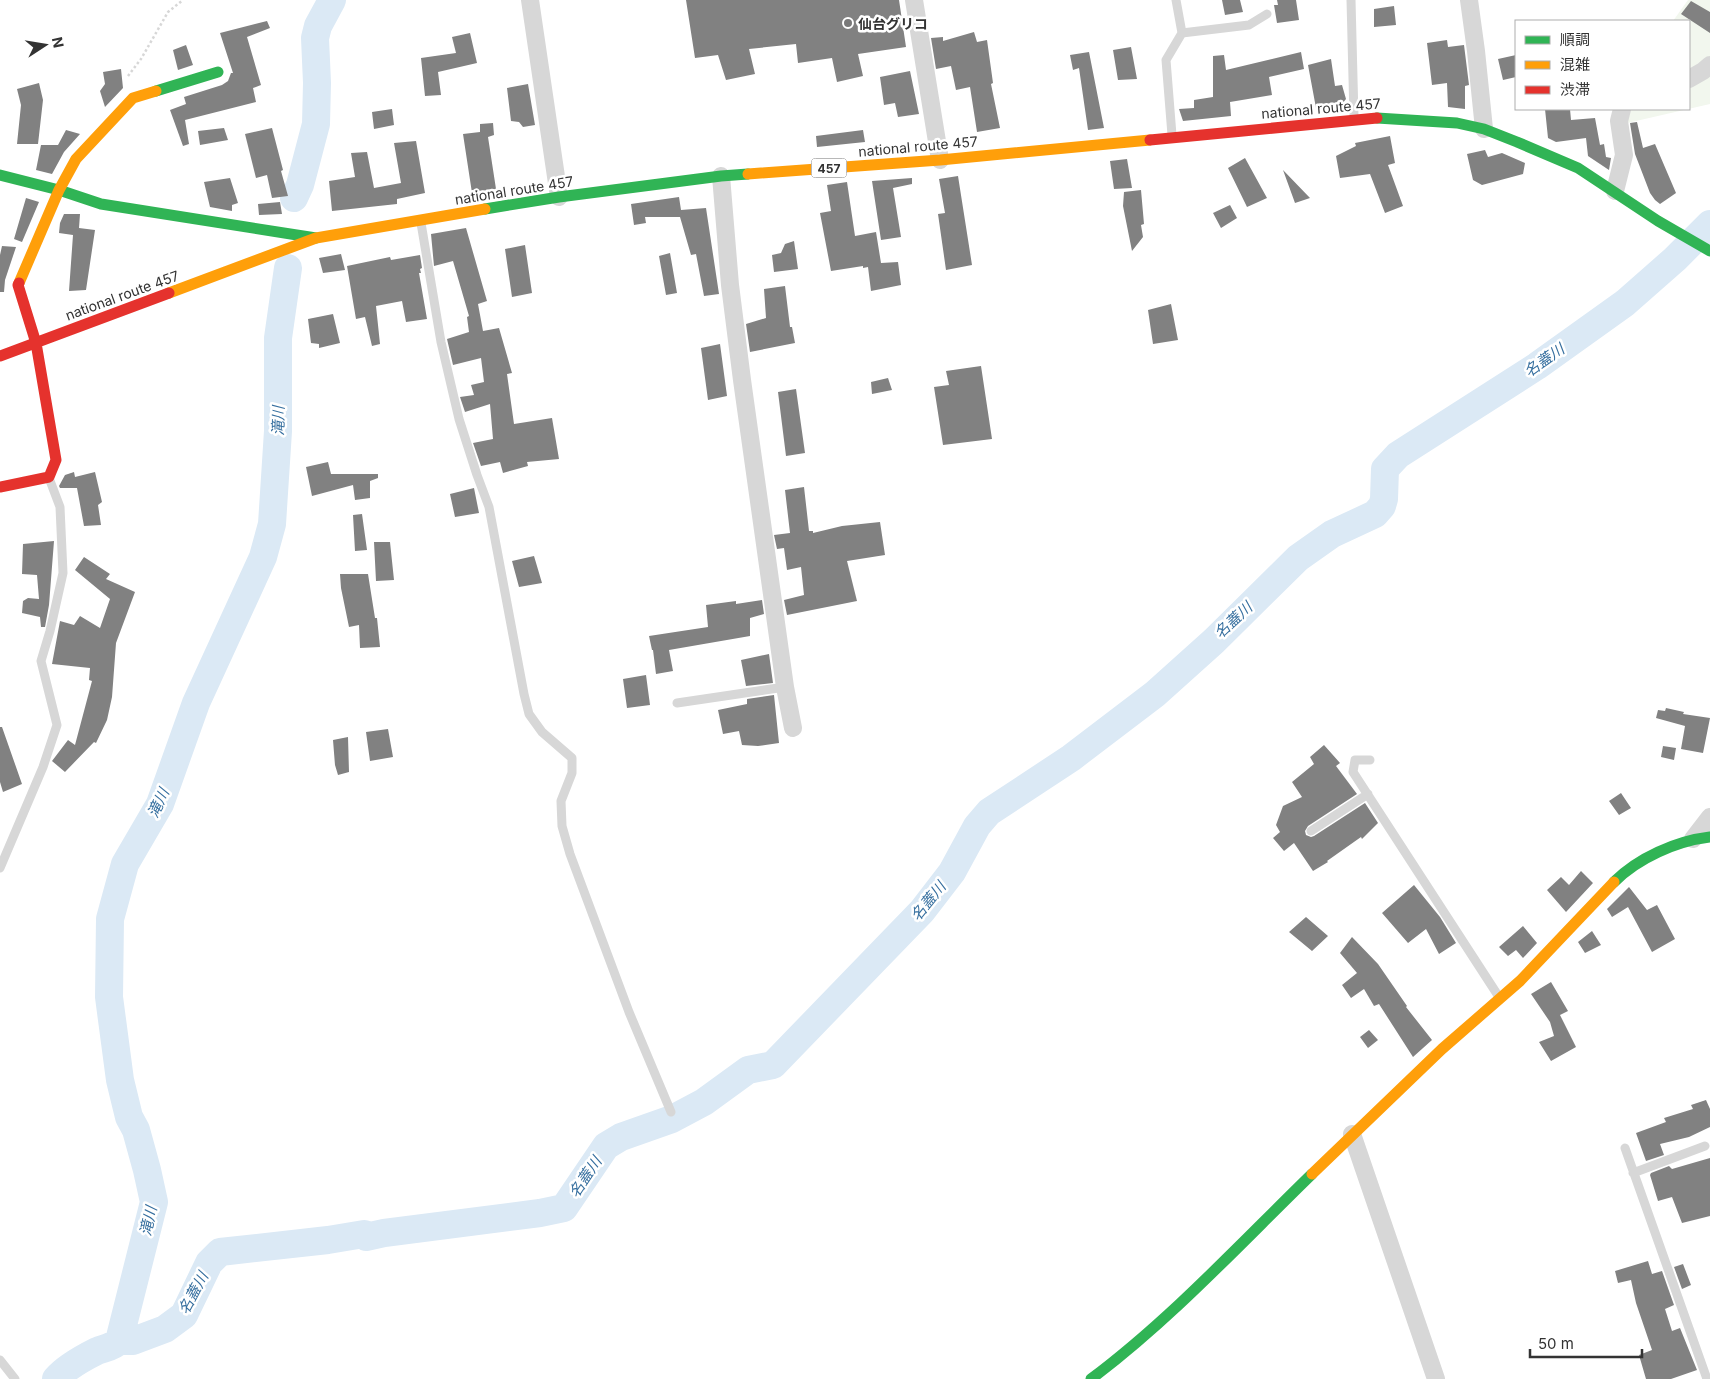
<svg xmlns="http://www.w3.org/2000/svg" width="1710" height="1379" viewBox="0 0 1710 1379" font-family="Inter,'Noto Sans JP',sans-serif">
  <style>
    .green { fill: #f2f7ee }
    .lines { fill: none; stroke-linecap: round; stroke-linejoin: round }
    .river { stroke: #dbe9f5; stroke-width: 28 }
    .building { fill: #818181 }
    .path { stroke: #d7d7d7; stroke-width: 2.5; stroke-dasharray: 2.5 2.5; stroke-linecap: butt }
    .lane { stroke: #d7d7d7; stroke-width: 9 }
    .street { stroke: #d7d7d7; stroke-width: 18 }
    .fast { stroke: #30b455; stroke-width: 11 }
    .slow { stroke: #ff9f0a; stroke-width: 11 }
    .jam { stroke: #e5322d; stroke-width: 11 }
    .poi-dot { fill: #7a7a7a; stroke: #fff; stroke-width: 2 }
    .labels { text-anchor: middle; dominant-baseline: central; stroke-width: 5; stroke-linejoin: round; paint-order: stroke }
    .shield { fill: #fff; stroke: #707070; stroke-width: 1 }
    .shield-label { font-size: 12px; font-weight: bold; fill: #333 }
    .poi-label { font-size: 14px; font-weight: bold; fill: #333; stroke: #fff; text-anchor: start }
    .street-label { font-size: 14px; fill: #333; stroke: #fff }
    .water-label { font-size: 15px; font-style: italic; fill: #366f9f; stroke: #fff }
  </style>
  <rect width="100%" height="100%" fill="#fff"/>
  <path class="green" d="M 1688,0 L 1710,0 L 1710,104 L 1623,124 L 1629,109 L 1689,109 L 1689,21 L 1673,21 Z"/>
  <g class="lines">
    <path class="river" d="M 294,198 L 300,185 L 316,124 L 317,83 L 315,38 L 318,26 L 332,0
      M 119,1341 L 154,1202 L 147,1170 L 136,1130 L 129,1117 L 120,1080 L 109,997 L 110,919 L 125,864 L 160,804 L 196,703 L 263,557 L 272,524 L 278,431 L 278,338 L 288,268
      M 56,1379 C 66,1367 83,1358 97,1351 C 105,1348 113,1347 119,1341 L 133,1341 L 165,1329 L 184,1315 L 209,1263 L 220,1252 L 328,1240 L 364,1234 L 366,1237 L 384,1233 L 540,1213 L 564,1208 L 606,1146 L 621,1137 L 672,1119 L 704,1102 L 748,1070 L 773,1065 L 922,911 L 952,872 L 977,826 L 989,812 L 1071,758 L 1155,694 L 1214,641 L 1298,558 L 1332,534 L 1375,514 L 1382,506 L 1384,499 L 1385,469 L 1398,455 L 1537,366 L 1625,303 L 1675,259 L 1710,224"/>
  </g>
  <path class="building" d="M 686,0 L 899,0 L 906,47 L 858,54 L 863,76 L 837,82 L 832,58 L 798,63 L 796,44 L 749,49 L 755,74 L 726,80 L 718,55 L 695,58 Z
    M 1222,0 L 1240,0 L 1243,12 L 1225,15 Z
    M 1277,0 L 1296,0 L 1299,20 L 1277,23 L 1274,5 L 1278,5 Z
    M 1691,1 L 1710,12 L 1710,33 L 1681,14 Z
    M 1394,6 L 1396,25 L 1374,27 L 1374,9 Z
    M 267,21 L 270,28 L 247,37 L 261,85 L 253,88 L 256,102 L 185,120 L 189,144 L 183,146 L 170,110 L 186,104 L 184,97 L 222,85 L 228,81 L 231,73 L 233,73 L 220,33 Z
    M 974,32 L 977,42 L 987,40 L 993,83 L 991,84 L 1000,128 L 977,132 L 970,87 L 956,90 L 951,66 L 936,69 L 931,38 L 943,37 L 943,41 Z
    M 470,33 L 477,63 L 438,72 L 441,95 L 425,96 L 421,58 L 456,53 L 452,37 Z
    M 1447,40 L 1448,47 L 1464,45 L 1469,85 L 1465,86 L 1465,109 L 1448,107 L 1447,83 L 1432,85 L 1427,43 Z
    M 186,45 L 193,65 L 178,70 L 173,50 Z
    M 1131,47 L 1137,79 L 1118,80 L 1113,50 Z
    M 1089,52 L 1104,128 L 1088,130 L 1079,68 L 1073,70 L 1070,55 Z
    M 1301,52 L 1304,69 L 1269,77 L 1272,95 L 1230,102 L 1231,116 L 1183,121 L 1179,109 L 1194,108 L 1194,100 L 1213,97 L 1213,56 L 1224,55 L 1226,70 Z
    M 1516,55 L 1516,77 L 1503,80 L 1498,59 Z
    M 1331,59 L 1335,86 L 1342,85 L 1346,99 L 1342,104 L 1316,108 L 1308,65 Z
    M 121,69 L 123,88 L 105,107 L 100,91 L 105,84 L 103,72 Z
    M 910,71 L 919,114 L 898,117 L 895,103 L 884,105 L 880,77 Z
    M 39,83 L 43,100 L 38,144 L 17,144 L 21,105 L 17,89 Z
    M 528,84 L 535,125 L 523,127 L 519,122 L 511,121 L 507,88 Z
    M 392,109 L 394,125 L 374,129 L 372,112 Z
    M 1545,109 L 1570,109 L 1571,120 L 1595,118 L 1600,145 L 1604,144 L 1606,157 L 1611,158 L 1609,170 L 1588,156 L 1586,138 L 1556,142 L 1548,138 Z
    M 1637,122 L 1643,148 L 1655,144 L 1676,193 L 1660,204 L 1655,200 L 1650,193 L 1635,154 L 1630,123 Z
    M 493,123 L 494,135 L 488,137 L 496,189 L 472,193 L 463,134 L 480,132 L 480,124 Z
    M 224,128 L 228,140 L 200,145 L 198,131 Z
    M 272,128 L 283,170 L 281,171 L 288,196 L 272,198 L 267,175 L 256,178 L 245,134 Z
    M 66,130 L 80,134 L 64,152 L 52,174 L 36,170 L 41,145 L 58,145 Z
    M 863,130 L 865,142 L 817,147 L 816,136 Z
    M 1390,136 L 1395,163 L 1388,165 L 1403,206 L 1385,213 L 1370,174 L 1340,178 L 1336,156 L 1356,146 L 1355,143 Z
    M 416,141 L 425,193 L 397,199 L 397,204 L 332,211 L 329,181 L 355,177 L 351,153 L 367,152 L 374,188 L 401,183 L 394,143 Z
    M 1485,150 L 1488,157 L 1502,153 L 1525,163 L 1523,174 L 1482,185 L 1473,180 L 1467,154 Z
    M 1245,158 L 1267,198 L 1247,207 L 1228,168 Z
    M 1127,159 L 1132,188 L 1114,189 L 1110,161 Z
    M 1283,170 L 1310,198 L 1295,203 Z
    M 958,176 L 972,265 L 946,270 L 938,214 L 945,213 L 939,179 Z
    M 230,178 L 238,203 L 232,205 L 232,211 L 210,207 L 204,182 Z
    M 912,178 L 912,184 L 893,188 L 901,237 L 881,240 L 872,181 Z
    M 847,182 L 855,236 L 876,232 L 881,263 L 898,262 L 901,285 L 871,291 L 868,267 L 863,268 L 863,266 L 831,271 L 820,213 L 831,211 L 827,185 Z
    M 1141,190 L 1144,224 L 1141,225 L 1143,237 L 1132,251 L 1123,206 L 1124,192 Z
    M 679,197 L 681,210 L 706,208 L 719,294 L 704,296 L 696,254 L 691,255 L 680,217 L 645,217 L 646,223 L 634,225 L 631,204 Z
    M 26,198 L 39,202 L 22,242 L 14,239 Z
    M 280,202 L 282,214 L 259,215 L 258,204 Z
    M 1230,205 L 1237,218 L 1221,228 L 1213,213 Z
    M 64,214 L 80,214 L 79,228 L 95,230 L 86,290 L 69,291 L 73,235 L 59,233 L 60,223 Z
    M 466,228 L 487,301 L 478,304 L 483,331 L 499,328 L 512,373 L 507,374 L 514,424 L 552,418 L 559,459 L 527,462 L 528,466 L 503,473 L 500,462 L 481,466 L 473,443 L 493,439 L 490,404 L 465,412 L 460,397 L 474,395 L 471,385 L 484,382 L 481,358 L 453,365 L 447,339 L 469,332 L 467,317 L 469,316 L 453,261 L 434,266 L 431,234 Z
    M 794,241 L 798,269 L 774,272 L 772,255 L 781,253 L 785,244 Z
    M 525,245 L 532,293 L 512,297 L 505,249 Z
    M 2,246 L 16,247 L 5,280 L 4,292 L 0,292 L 0,255 Z
    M 670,253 L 677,293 L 666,295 L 659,256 Z
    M 341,254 L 345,270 L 323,273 L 319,258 Z
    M 420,255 L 422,268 L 420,269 L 421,273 L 419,273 L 427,319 L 406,322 L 402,301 L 376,306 L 380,344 L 372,346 L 365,317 L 356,319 L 347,266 L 390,257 L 391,260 Z
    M 785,286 L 790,327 L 792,327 L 795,343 L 750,352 L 746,324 L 766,318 L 764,289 Z
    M 1171,304 L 1178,340 L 1153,344 L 1148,310 Z
    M 333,314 L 340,343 L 319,348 L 319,344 L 311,343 L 308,319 Z
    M 720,344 L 727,396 L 708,400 L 701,348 Z
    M 981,366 L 992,439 L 943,445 L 934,387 L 949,385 L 946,371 Z
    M 888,378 L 892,390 L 872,394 L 871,382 Z
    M 796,389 L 805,453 L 786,456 L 778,392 Z
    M 328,462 L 331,474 L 378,474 L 378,478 L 370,481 L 370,498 L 355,500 L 353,485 L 312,496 L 306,467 Z
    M 74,472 L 75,477 L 95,472 L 102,502 L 98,505 L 101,525 L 84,526 L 77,488 L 60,488 L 59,486 L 65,475 Z
    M 804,487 L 809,531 L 813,531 L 813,533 L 842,526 L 880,522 L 885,555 L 847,561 L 857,601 L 787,615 L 784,600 L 804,595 L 801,567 L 787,570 L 784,548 L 777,549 L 774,535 L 790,533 L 785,490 Z
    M 474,488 L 479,513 L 455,517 L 450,494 Z
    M 362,514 L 367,550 L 355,551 L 353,515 Z
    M 54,541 L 49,605 L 45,627 L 41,627 L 40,617 L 22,613 L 23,601 L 28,598 L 39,599 L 37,575 L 22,574 L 23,544 Z
    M 374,542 L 390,542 L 394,580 L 376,581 Z
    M 534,556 L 542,583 L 519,587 L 512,561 Z
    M 84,557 L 110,574 L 106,579 L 135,592 L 116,643 L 112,697 L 107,720 L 96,743 L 94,742 L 65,772 L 52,761 L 68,740 L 75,745 L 92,681 L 89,680 L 90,668 L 52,664 L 60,621 L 74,625 L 80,616 L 100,628 L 110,599 L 75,570 Z
    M 340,574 L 368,574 L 375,618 L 377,618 L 380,647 L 360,648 L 359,625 L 349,627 L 341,588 Z
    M 762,600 L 764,614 L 750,618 L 750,636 L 669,650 L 673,671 L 656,674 L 653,650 L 652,650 L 649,636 L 708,627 L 706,605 L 736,601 L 736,604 Z
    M 769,654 L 773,683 L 746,686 L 741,660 Z
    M 646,675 L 650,705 L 627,708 L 623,679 Z
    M 774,695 L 779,743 L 758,746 L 742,745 L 739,731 L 723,734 L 718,710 L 747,704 L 747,699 Z
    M 1666,708 L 1684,712 L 1683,714 L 1710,718 L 1703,753 L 1681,749 L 1685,726 L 1656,718 L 1658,710 L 1665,711 Z
    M 0,727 L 2,727 L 22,784 L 3,792 L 0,782 Z
    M 388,729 L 393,757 L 370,761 L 366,732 Z
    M 348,737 L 349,772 L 338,775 L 335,765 L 333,740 Z
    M 1324,745 L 1340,763 L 1336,766 L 1357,794 L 1308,826 L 1305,831 L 1306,835 L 1311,837 L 1314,836 L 1365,803 L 1378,823 L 1362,839 L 1361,837 L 1327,861 L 1328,862 L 1313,871 L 1294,843 L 1284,851 L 1273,838 L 1280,832 L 1276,825 L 1283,806 L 1302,797 L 1292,782 L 1314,764 L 1310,757 Z
    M 1663,746 L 1676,748 L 1674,760 L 1661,757 Z
    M 1621,793 L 1631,808 L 1619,815 L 1609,801 Z
    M 1581,871 L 1593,883 L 1566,912 L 1547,890 L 1561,877 L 1569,885 Z
    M 1414,885 L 1440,917 L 1456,943 L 1439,954 L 1426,929 L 1408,943 L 1382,913 Z
    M 1629,887 L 1647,910 L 1657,905 L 1675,939 L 1652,952 L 1628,907 L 1612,917 L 1607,909 Z
    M 1306,917 L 1328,936 L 1312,951 L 1289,932 Z
    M 1523,926 L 1537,943 L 1523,958 L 1516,950 L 1508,956 L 1499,947 Z
    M 1592,931 L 1601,945 L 1585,953 L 1578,942 Z
    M 1352,937 L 1378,964 L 1407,1006 L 1406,1007 L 1432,1040 L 1413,1057 L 1379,1004 L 1374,1006 L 1364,989 L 1351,998 L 1342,985 L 1357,973 L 1340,953 Z
    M 1551,982 L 1568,1011 L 1560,1015 L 1576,1047 L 1551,1061 L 1539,1042 L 1554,1036 L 1550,1022 L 1531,994 Z
    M 1369,1030 L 1378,1040 L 1368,1048 L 1360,1037 Z
    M 1706,1100 L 1710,1109 L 1710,1127 L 1689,1137 L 1660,1144 L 1664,1155 L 1646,1161 L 1636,1133 L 1666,1122 L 1664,1118 L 1693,1109 L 1691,1105 Z
    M 1710,1158 L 1710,1216 L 1682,1223 L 1672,1197 L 1658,1201 L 1650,1175 L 1651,1173 L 1669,1166 L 1672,1169 Z
    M 1648,1261 L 1652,1274 L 1662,1271 L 1674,1305 L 1665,1309 L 1672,1331 L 1680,1328 L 1697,1370 L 1671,1379 L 1646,1379 L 1639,1355 L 1652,1350 L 1636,1303 L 1631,1280 L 1618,1283 L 1615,1271 Z
    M 1683,1264 L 1691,1285 L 1682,1289 L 1674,1267 Z"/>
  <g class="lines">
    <path class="path" d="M 128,76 L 141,59 L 168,12 L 183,0"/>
    <path class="lane" d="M 1351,0 L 1354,117
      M 1182,33 L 1249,25 L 1267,14
      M 1172,135 L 1166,60 L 1182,33 L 1176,0
      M 421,223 L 441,342 L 459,419 L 477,475 L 489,507 L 524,694 L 529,714 L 542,732 L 572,758 L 572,773 L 561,801 L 562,826 L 570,854 L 629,1012 L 671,1112
      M 677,703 L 785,687
      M 1370,760 L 1355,760 L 1353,772 L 1499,997
      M 1311,831 L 1368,794
      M 0,868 L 43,767 L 57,725 L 41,661 L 50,631 L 63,573 L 60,507 L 49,478
      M 1625,1148 L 1707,1379
      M 1633,1173 L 1705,1146
      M 0,1360 L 15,1379"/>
    <path class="street" d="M 530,0 L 559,197
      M 914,0 L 940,160
      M 1469,0 L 1476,51 L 1484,129
      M 1689,79 L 1703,71 L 1710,65
      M 721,176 L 730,285 L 742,380 L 785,687 L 793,728
      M 1615,191 L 1624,155 L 1619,121 L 1622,109
      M 1693,839 L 1710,817
      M 1352,1134 L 1436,1379"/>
    <path class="fast" d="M 156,91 L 218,72
      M 1377,118 L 1457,123 L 1484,129 L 1517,142 L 1578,168 L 1658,221 L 1710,251
      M 0,175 L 59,190 L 101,204 L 316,238
      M 485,209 L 559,197 L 721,176 L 748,174
      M 1614,882 C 1638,858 1676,841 1710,837
      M 1091,1379 C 1171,1319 1240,1244 1312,1174"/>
    <path class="slow" d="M 748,174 L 940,160 L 1150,140
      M 19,283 L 59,190 L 76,159 L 133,98 L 156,91
      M 169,293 L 316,238 L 485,209
      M 1312,1174 L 1442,1049 L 1520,981 L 1614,882"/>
    <path class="jam" d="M 1150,140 L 1377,118
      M 0,356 L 169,293
      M 0,487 L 49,477 L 56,460 L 36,343 L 18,285 L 19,283"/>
  </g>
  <circle class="poi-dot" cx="848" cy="23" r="5"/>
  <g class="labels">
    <rect class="shield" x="811.5" y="158.5" width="35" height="19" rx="4"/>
    <g class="shield-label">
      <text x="829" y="168">457</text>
    </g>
    <g class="poi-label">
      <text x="858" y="23">仙台グリコ</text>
    </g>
    <g class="street-label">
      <text transform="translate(1321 108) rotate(-5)">national route 457</text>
      <text transform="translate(918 146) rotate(-5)">national route 457</text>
      <text transform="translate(514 190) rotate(-9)">national route 457</text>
      <text transform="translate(122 295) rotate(-20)">national route 457</text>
    </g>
    <g class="water-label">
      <text transform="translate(1544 360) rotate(-35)">名蓋川</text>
      <text transform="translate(278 421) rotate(-89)">滝川</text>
      <text transform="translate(1233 620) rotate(-43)">名蓋川</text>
      <text transform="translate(158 803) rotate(-65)">滝川</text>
      <text transform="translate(928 901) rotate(-51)">名蓋川</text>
      <text transform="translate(585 1177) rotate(-56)">名蓋川</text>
      <text transform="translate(148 1221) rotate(-78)">滝川</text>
      <text transform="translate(193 1293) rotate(-62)">名蓋川</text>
    </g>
  </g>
  <rect x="1515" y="20" width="175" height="90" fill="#ffffff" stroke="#adadad"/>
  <rect x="1525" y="36" width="25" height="8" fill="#30b455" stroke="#adadad"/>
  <text x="1560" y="45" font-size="15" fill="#333333">順調</text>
  <rect x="1525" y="61" width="25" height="8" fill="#ff9f0a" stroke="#adadad"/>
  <text x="1560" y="70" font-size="15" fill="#333333">混雑</text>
  <rect x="1525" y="86" width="25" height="8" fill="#e5322d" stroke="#adadad"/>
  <text x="1560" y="95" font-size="15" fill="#333333">渋滞</text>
  <g transform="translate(45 45) rotate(78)" stroke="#ffffff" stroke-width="4" paint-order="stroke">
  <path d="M0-4L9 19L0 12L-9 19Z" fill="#333333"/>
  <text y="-8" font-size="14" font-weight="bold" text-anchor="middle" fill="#333333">N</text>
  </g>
  <path d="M1530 1349v8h112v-8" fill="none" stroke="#333333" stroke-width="2.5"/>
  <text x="1538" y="1349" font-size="15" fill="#333333" stroke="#ffffff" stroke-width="4" paint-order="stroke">50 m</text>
</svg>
